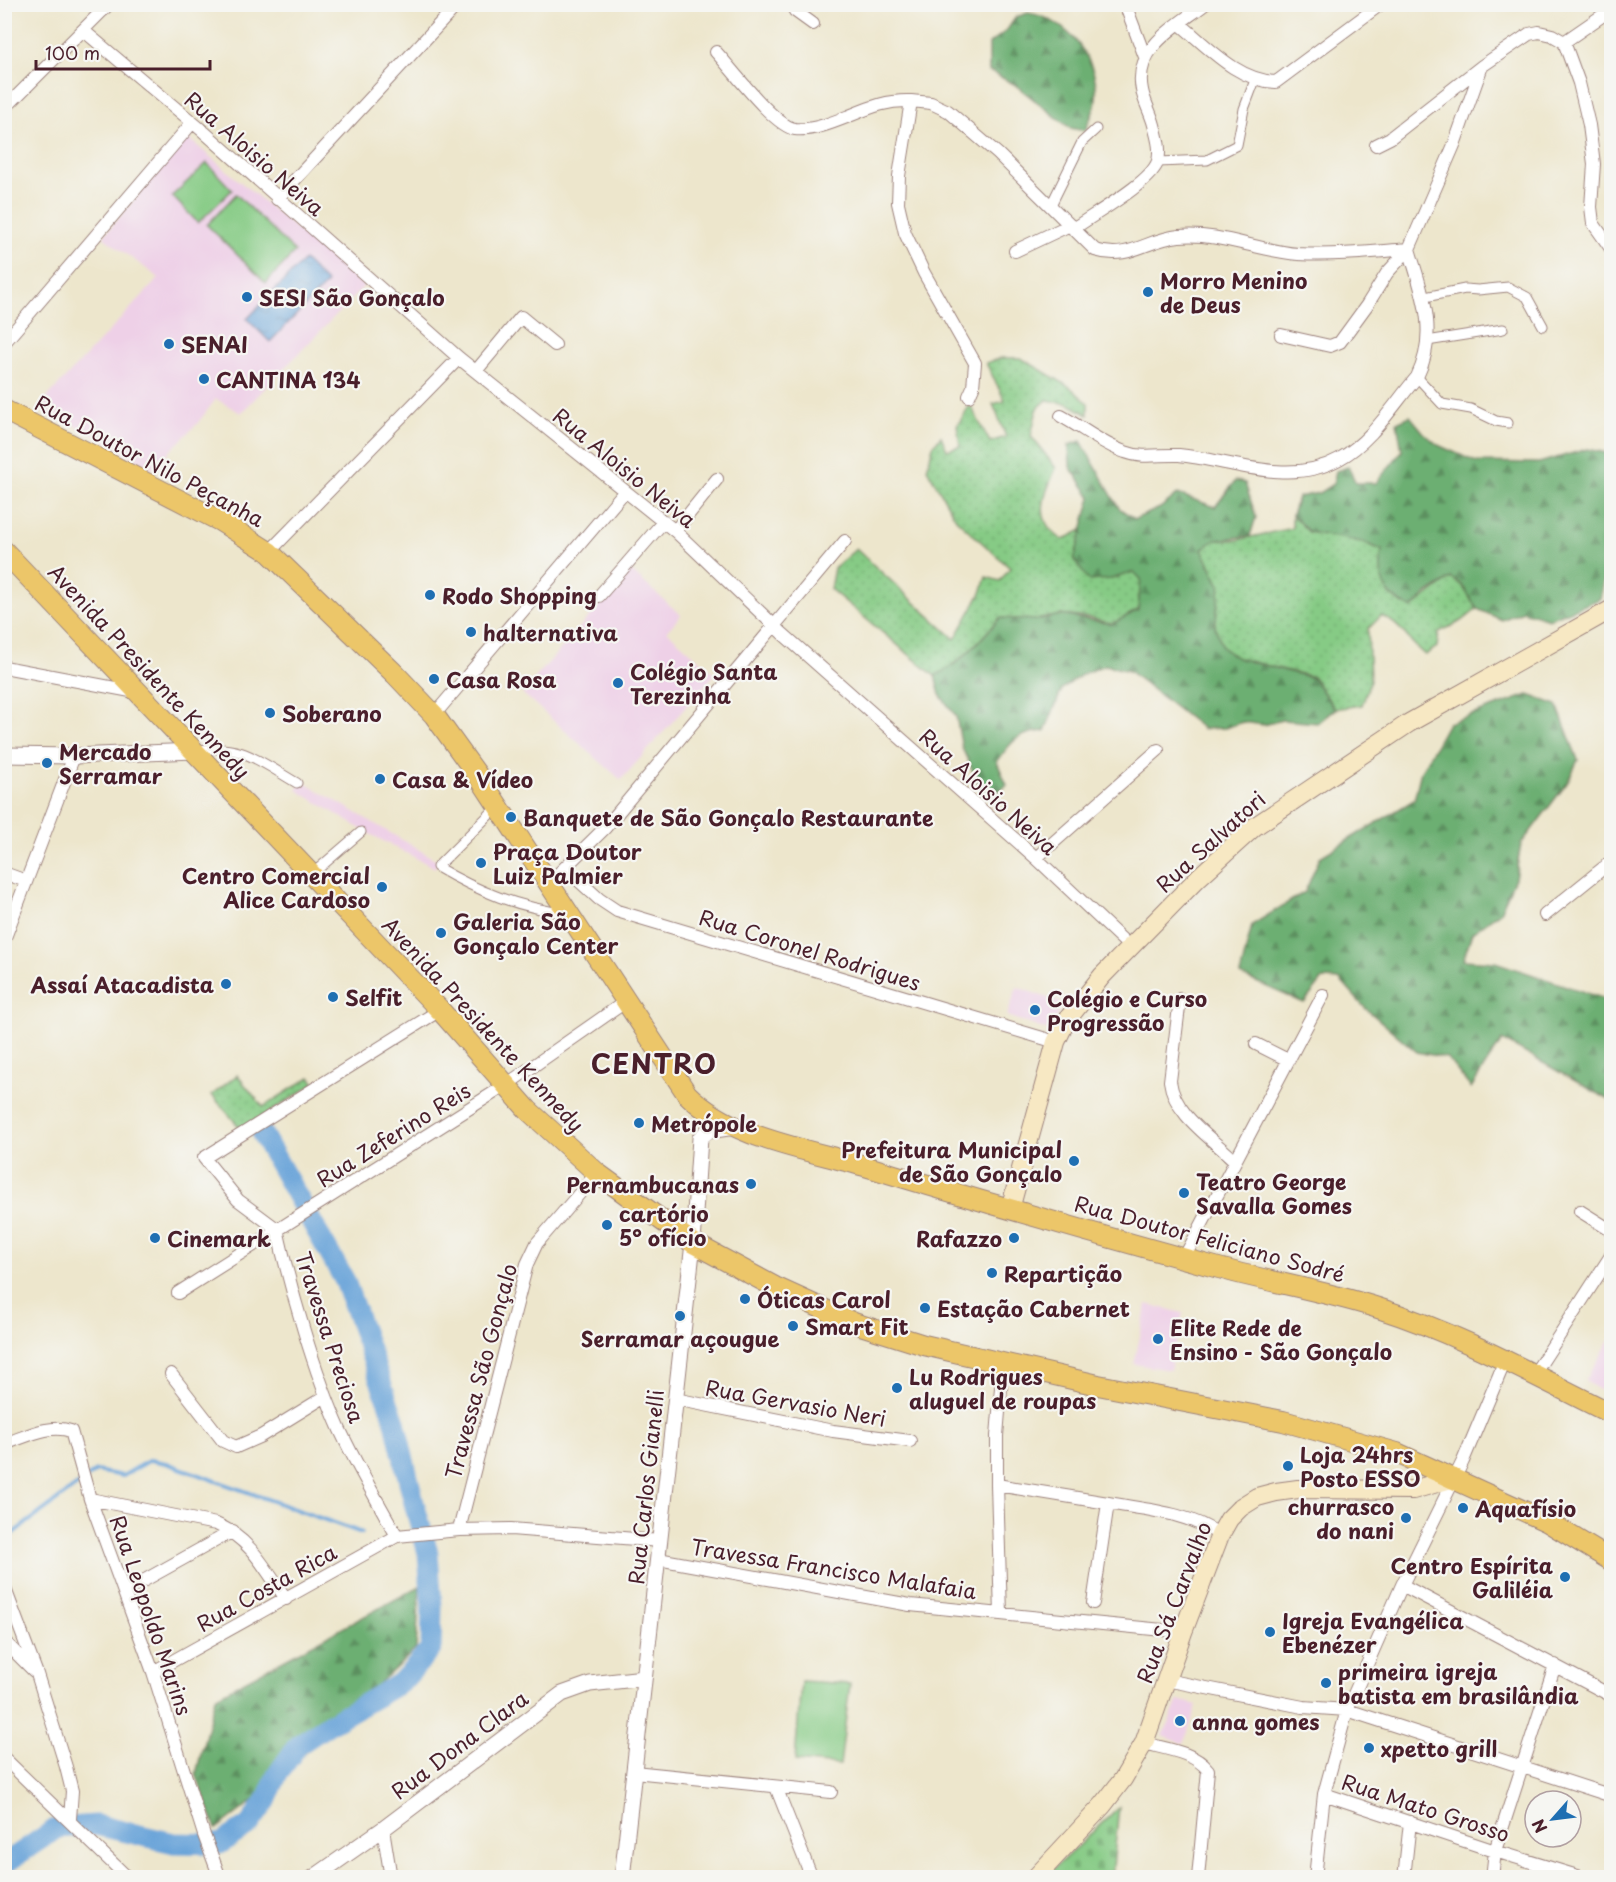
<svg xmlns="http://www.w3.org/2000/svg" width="1616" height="1882" viewBox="0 0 1616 1882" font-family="'Playpen Sans',sans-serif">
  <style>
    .built { fill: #eed0e7 }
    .grass { fill: url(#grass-dots); stroke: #687558; stroke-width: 1.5 }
    .forest { fill: url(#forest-firs); stroke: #5b674e; stroke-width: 1.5 }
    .cemetery { fill: url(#cemetery-stones); stroke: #687558; stroke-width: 1.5 }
    .garden { fill: #86cb85; stroke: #687558; stroke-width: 1.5 }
    .water { fill: url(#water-ripples); stroke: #5a6282; stroke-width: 1.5 }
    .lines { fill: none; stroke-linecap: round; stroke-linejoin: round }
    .stream { stroke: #6aa4d9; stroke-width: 4 }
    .river { stroke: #6aa4d9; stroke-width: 21 }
    .pedestrian-casing { stroke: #9c827c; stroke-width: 11 }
    .minor-casing { stroke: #9c827c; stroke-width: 14 }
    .tertiary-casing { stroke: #9c827c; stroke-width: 17 }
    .secondary-casing { stroke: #9c827c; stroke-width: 20 }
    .primary-casing { stroke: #9c827c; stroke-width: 22 }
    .pedestrian { stroke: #fff; stroke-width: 9 }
    .minor { stroke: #fff; stroke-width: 12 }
    .tertiary { stroke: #fff; stroke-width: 15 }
    .secondary { stroke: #f7e8c3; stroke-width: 18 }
    .primary { stroke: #ecc669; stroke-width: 20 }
    .poi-dot { fill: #1f6fb2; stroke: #f6f6f2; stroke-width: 2 }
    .labels { text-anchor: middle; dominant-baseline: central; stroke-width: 4.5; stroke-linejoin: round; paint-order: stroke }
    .street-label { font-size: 21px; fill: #4a1f2b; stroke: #f6f6f2 }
    .poi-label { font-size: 21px; font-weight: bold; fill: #4a1f2b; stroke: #f6f6f2; text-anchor: start }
    .district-label { font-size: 27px; font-weight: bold; letter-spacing: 1.5px; fill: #4a1f2b; stroke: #f6f6f2 }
  </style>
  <defs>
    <pattern id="grass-dots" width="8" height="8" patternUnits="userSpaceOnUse" patternTransform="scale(1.5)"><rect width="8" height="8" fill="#86cb85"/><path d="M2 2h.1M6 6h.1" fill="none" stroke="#75ae73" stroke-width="1.8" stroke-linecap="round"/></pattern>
    <pattern id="forest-firs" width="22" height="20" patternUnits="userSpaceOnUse" patternTransform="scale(1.5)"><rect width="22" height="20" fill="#6caf72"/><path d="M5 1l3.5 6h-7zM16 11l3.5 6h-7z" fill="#5b8e5e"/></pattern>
    <pattern id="cemetery-stones" width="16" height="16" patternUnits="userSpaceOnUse" patternTransform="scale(1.5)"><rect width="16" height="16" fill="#86cb85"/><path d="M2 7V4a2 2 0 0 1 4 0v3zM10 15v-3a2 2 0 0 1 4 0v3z" fill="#75ae73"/></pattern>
    <pattern id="water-ripples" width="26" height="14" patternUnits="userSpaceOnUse" patternTransform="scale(1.5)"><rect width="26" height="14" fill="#6aa4d9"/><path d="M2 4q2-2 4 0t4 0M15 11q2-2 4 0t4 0" fill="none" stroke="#5985b0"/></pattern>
  </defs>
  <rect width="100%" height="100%" fill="#f6f6f2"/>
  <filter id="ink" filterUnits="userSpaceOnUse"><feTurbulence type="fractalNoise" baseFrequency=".0167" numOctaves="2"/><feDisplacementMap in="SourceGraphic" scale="12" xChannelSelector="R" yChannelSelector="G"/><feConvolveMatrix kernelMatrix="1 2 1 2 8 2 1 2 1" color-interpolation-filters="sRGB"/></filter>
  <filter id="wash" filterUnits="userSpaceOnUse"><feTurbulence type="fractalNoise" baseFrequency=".008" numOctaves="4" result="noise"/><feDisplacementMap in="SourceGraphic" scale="24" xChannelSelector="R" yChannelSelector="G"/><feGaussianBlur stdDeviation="1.35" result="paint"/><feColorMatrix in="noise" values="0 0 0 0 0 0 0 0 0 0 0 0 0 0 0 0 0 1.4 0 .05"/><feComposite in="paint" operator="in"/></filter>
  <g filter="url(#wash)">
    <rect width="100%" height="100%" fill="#ede6cc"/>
    <path class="built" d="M 187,137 L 364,286 L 241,413 L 216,399 L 197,424 L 152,469 L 89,432 L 37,408 L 159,278 L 103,237 Z
      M 630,570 L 681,615 L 667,631 L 715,674 L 621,780 L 522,693 Z
      M 302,781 L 438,861 L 435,868 L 364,831 L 297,790 Z
      M 1017,987 L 1062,1003 L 1052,1032 L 1007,1016 Z
      M 1147,1304 L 1183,1313 L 1170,1370 L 1134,1364 Z
      M 1611,1339 L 1611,1397 L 1585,1381 Z
      M 1178,1700 L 1197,1705 L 1184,1744 L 1163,1736 Z"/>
    <path class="grass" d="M 1001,358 L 1021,358 L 1070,387 L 1088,403 L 1088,415 L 1069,404 L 1047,400 L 1037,409 L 1031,436 L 1056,468 C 1044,496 1032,521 1063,540 L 1084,529 L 1075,560 L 1111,579 L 1134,571 L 1141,579 L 1138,610 L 1112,624 L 1090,618 L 1061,615 L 1036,620 L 1000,618 C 980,640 961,663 935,676 L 830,589 L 834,568 L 856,549 L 955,639 L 981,593 L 986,577 L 1000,581 L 1010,568 L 956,519 L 927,469 L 933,446 L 941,436 L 947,450 L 960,446 L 957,426 L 970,405 L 990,442 L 1006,437 L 993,404 L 1005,401 L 986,363 Z
      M 1292,515 L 1309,532 L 1362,542 L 1382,550 L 1381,558 L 1412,608 L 1451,578 L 1462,585 L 1477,609 L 1462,621 L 1439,632 L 1437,647 L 1425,655 C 1409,643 1401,623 1381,616 L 1368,629 L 1370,681 L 1362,705 L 1335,709 L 1313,677 L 1237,658 L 1223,648 L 1215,627 L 1220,586 L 1202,549 L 1215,540 L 1237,540 L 1292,528 Z
      M 237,1075 L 263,1107 L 310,1077 L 315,1083 L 242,1130 L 212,1095 Z"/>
    <path class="forest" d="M 1028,13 C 1068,18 1104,65 1095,105 C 1093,114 1088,123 1085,131 L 1070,128 L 1014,84 L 989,71 L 989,44 L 1007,30 L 1016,17 Z
      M 1410,416 L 1424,433 L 1438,445 L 1476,462 L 1539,463 L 1587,449 L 1607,453 C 1616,500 1610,553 1600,599 L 1549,619 L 1523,611 L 1502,620 L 1477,609 L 1462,585 L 1451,578 L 1428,593 L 1412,608 C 1382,596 1378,579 1382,550 L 1362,542 L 1309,532 L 1292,515 L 1298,497 L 1319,493 L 1333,484 L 1336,471 L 1348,467 L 1356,483 L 1376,483 L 1402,451 L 1397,422 Z
      M 1081,441 L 1119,508 L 1135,519 L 1160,508 L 1178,494 L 1215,507 L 1235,481 L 1245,483 L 1256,517 L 1250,536 L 1215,540 L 1202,549 L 1220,586 L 1215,627 L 1223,648 L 1237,658 L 1313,678 L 1335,709 L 1318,723 L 1282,720 L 1264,725 L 1243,722 L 1225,728 L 1203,729 L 1129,671 L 1105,665 L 1083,674 L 1062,689 L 1045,731 C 1018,733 1012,740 997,762 L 1007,785 L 994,795 L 982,791 L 962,748 L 956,716 L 940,695 L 935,676 C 962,663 980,640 1000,618 L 1036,620 L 1061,615 L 1112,624 L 1138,610 L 1141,579 L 1134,572 L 1111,579 L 1089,581 L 1074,560 L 1091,497 L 1070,467 L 1069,445 Z
      M 1528,695 L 1557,705 L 1578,760 L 1567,783 L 1521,844 L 1515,878 L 1500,912 L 1472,933 L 1463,960 L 1495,962 L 1611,1001 L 1611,1101 L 1502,1040 L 1471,1088 L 1447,1058 L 1417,1052 L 1365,1008 L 1340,980 L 1323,979 L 1304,1003 L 1240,975 L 1252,925 L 1305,892 L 1320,857 L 1414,800 L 1421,771 L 1448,723 Z
      M 420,1586 L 416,1649 L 252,1802 L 216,1829 L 196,1774 L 215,1697 Z"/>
    <path class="cemetery" d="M 1119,1807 L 1112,1877 L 1045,1877 Z"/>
    <path class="garden" d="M 207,163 L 232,190 L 198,223 L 172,196 Z
      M 236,194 L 295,252 L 266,283 L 207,225 Z
      M 801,1681 L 850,1684 L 840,1765 L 795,1761 Z"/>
    <path class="water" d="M 304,260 L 327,283 L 270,342 L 247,319 Z"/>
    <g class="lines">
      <path class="stream" d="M 4,1540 L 96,1471 L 123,1476 L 150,1460 L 166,1463 L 362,1533
        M 421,1556 L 428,1558"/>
      <path class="river" d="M 4,1864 L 57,1828 L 96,1825 L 174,1843 L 220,1844 L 249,1825 L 266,1801 L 277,1775 L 298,1745 L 331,1723 L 402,1682 L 431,1649 L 432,1606 L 428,1553 L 414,1503 L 395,1422 L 345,1281 L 261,1132"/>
    </g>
  </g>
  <g filter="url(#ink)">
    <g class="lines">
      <defs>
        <path id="pedestrian" d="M 1158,162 L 1207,160 L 1237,145 L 1244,109 L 1255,80
          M 1051,205 L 1082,142 L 1096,129
          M 1425,297 L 1465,289 L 1478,290 L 1508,287 L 1527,297 L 1543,326
          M 1427,341 L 1503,329
          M 1417,377 L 1442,404 L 1471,409 L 1496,421 L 1508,423
          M 194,751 C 240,742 259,761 297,783
          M 497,807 L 437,867 C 479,892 518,907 567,914
          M 311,875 L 361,832"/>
        <path id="minor" d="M 791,4 L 795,11 L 813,24
          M 1125,4 L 1145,57
          M 1180,24 C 1208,47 1238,81 1276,82 L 1381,4
          M 84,31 L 204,132 L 459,358 L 675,531 L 783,634 L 1036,858 L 1130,947
          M 1564,42 L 1579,83 L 1589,125 L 1594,164 L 1591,207 L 1593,223 L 1612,250
          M 716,52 C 732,69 774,126 795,129 C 812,131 834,122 849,116 C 871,107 887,100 911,101
          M 4,109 L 109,4
          M 1376,145 L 1390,138 L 1482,66 L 1529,34 L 1539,32 L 1552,35 L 1564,42 L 1609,11
          M 277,199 L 458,4
          M 1073,229 C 1092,215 1151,183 1158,161 C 1161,148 1157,137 1154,125 C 1151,113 1144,102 1142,90 C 1133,48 1177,26 1205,4
          M 1015,251 L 1070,225
          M 1281,335 L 1330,346 L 1340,342 L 1367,305 L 1387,273 L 1409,249
          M 4,343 L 192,123
          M 476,371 L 521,317 L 555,345
          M 969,396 L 973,387 L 975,363 L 924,273 L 905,233 L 898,203 L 899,176 L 911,101 L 931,103 L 948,111 L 998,154 L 1095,250 C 1129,261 1147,239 1179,236 C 1219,232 1259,251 1298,254 C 1335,256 1372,252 1409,249
          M 1061,416 C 1083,428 1102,444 1125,452 C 1143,459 1160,454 1179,455 C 1230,460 1289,487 1339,459 C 1372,441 1393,405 1417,377 C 1439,332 1422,293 1409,249 L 1454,145 L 1482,66
          M 675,531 L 717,479
          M 269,552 L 459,358
          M 599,596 L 664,521
          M 4,667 L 136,692
          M 434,715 L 625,491
          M 1036,858 L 1158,750
          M 566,869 L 599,899 L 617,911 L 1056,1042
          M 4,873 L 26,881
          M 548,884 L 605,828 L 845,541
          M 1545,915 L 1612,861
          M 4,940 L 74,756
          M 1180,999 L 1170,1081 C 1174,1115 1212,1138 1235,1161
          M 1256,1044 L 1288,1060
          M 1580,1211 L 1612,1231
          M 1184,1258 L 1323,995
          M 178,1293 L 506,1085 L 625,1002
          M 1003,1363 L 997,1436 L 997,1485 L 1108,1503 L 1093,1603
          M 171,1374 L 223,1441 L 236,1447 L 261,1436 L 326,1396
          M 1533,1376 L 1612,1254
          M 675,1399 L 833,1431 L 910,1441
          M 4,1444 C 25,1437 50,1423 71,1431 L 90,1499 L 153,1672 L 204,1835 L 220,1878
          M 997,1485 L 1001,1614
          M 90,1499 L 216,1524 C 250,1538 266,1570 286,1599
          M 1108,1503 C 1147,1510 1187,1512 1220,1535
          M 459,1530 L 527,1264 L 537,1243 L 597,1173
          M 397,1536 C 377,1501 357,1466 340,1430 C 314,1372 291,1291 277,1229 L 238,1200 L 204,1158 L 440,1010
          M 658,1559 L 910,1605 L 1183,1632
          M 1402,1585 L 1612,1696
          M 4,1586 L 37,1674 L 66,1767 L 72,1791 L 70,1819
          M 125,1591 L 233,1531
          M 4,1641 L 34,1671
          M 153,1672 L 397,1536 L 459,1530 L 511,1529 L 660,1541
          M 1166,1680 L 1303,1707 L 1347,1710 L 1612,1796
          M 1144,1743 C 1166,1749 1194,1752 1208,1770 L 1198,1878
          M 4,1758 L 128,1878
          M 634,1772 L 831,1792
          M 776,1787 L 812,1878
          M 1324,1794 L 1495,1851 L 1584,1878
          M 383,1829 L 391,1878
          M 1315,1878 L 1324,1794 L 1347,1710 L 1402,1585 L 1463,1461 L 1505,1361
          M 1404,1878 L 1410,1822
          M 1492,1878 L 1495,1851 L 1555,1665"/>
        <path id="tertiary" d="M 4,755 L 74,756 L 194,751
          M 313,1878 L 383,1829 L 562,1694 L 590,1684 L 644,1678
          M 622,1878 L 693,1243 L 700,1138 L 708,1131 L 735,1127"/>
        <path id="secondary" d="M 1010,1209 L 1056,1042 L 1066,1021 L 1102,976 L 1199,877 L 1254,827 L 1409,723 L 1612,609
          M 1035,1878 L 1103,1805 L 1123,1779 L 1144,1743 L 1183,1632 L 1220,1535 L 1229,1519 L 1241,1507 L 1257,1497 L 1276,1492 L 1298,1489 L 1413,1490 L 1454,1478"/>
        <path id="primary" d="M 4,410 L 220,521 L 269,552 L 395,674 L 434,715 L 483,783 L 687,1094 C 733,1140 808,1149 868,1167 C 983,1202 1099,1235 1215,1267 C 1269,1282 1325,1291 1378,1308 C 1460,1334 1535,1376 1612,1414
          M 4,551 L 440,1010 L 528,1110 L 597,1173 L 693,1243 L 775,1287 L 854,1323 L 924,1345 L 1098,1385 L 1283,1421 L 1397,1453 L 1548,1522 L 1612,1561"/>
      </defs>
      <use href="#pedestrian" class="pedestrian-casing"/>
      <use href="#minor" class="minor-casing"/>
      <use href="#tertiary" class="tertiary-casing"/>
      <use href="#secondary" class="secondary-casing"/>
      <use href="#primary" class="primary-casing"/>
      <use href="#pedestrian" class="pedestrian"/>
      <use href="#minor" class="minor"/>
      <use href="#tertiary" class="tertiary"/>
      <use href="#secondary" class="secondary"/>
      <use href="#primary" class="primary"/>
    </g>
  </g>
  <g class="poi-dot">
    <circle cx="1148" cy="292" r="6"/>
    <circle cx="247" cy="297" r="6"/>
    <circle cx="169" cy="344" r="6"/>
    <circle cx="204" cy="379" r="6"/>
    <circle cx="430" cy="595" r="6"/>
    <circle cx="471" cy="632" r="6"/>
    <circle cx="434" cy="679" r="6"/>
    <circle cx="618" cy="683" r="6"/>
    <circle cx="270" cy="713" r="6"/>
    <circle cx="47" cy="763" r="6"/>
    <circle cx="380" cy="779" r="6"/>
    <circle cx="511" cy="817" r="6"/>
    <circle cx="481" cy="863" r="6"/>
    <circle cx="382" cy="887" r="6"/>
    <circle cx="441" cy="933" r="6"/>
    <circle cx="226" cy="984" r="6"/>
    <circle cx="333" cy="997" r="6"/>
    <circle cx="1035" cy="1010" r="6"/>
    <circle cx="639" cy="1123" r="6"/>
    <circle cx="1074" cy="1161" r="6"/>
    <circle cx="751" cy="1184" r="6"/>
    <circle cx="1184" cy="1193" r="6"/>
    <circle cx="607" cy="1225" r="6"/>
    <circle cx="155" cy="1238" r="6"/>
    <circle cx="1014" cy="1238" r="6"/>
    <circle cx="992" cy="1273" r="6"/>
    <circle cx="745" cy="1299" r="6"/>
    <circle cx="925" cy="1308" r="6"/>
    <circle cx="680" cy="1316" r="6"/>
    <circle cx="793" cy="1326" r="6"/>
    <circle cx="1158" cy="1339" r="6"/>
    <circle cx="897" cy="1388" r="6"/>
    <circle cx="1288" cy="1466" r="6"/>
    <circle cx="1463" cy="1508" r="6"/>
    <circle cx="1406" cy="1518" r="6"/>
    <circle cx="1565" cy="1577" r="6"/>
    <circle cx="1270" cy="1632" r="6"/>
    <circle cx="1326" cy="1683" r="6"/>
    <circle cx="1180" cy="1721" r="6"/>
    <circle cx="1369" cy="1748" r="6"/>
  </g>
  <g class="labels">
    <g class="street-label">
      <text transform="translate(255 153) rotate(41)">Rua Aloisio Neiva</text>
      <text transform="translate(150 460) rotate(28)">Rua Doutor Nilo Peçanha</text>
      <text transform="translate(625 467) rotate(39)">Rua Aloisio Neiva</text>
      <text transform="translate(150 671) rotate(47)">Avenida Presidente Kennedy</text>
      <text transform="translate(989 791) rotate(42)">Rua Aloisio Neiva</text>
      <text transform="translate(1210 841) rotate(-42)">Rua Salvatori</text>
      <text transform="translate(810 949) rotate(17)">Rua Coronel Rodrigues</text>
      <text transform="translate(484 1024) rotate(47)">Avenida Presidente Kennedy</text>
      <text transform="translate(393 1134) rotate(-32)">Rua Zeferino Reis</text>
      <text transform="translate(1210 1238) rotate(15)">Rua Doutor Feliciano Sodré</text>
      <text transform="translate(331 1337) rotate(72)">Travessa Preciosa</text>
      <text transform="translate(480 1371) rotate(-75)">Travessa São Gonçalo</text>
      <text transform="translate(796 1402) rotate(10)">Rua Gervasio Neri</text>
      <text transform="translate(645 1487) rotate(-84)">Rua Carlos Gianelli</text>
      <text transform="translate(834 1568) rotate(9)">Travessa Francisco Malafaia</text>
      <text transform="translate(266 1587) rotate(-29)">Rua Costa Rica</text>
      <text transform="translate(1173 1602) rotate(-69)">Rua Sá Carvalho</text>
      <text transform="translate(152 1615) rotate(71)">Rua Leopoldo Marins</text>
      <text transform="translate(459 1744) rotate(-37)">Rua Dona Clara</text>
      <text transform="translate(1426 1807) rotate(18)">Rua Mato Grosso</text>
    </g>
    <g class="poi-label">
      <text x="1160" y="280">Morro Menino<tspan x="1160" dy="24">de Deus</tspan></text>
      <text x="259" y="297">SESI São Gonçalo</text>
      <text x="181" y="344">SENAI</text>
      <text x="216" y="379">CANTINA 134</text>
      <text x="442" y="595">Rodo Shopping</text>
      <text x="483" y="632">halternativa</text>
      <text x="630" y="671">Colégio Santa<tspan x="630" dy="24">Terezinha</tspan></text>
      <text x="446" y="679">Casa Rosa</text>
      <text x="282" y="713">Soberano</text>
      <text x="59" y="751">Mercado<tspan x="59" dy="24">Serramar</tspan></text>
      <text x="392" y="779">Casa &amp; Vídeo</text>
      <text x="523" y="817">Banquete de São Gonçalo Restaurante</text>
      <text x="493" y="851">Praça Doutor<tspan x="493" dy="24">Luiz Palmier</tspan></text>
      <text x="370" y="875" text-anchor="end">Centro Comercial<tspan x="370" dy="24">Alice Cardoso</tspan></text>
      <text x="453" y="921">Galeria São<tspan x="453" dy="24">Gonçalo Center</tspan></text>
      <text x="214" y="984" text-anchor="end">Assaí Atacadista</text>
      <text x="345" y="997">Selfit</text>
      <text x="1047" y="998">Colégio e Curso<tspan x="1047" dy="24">Progressão</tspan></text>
      <text x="651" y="1123">Metrópole</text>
      <text x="1062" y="1149" text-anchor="end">Prefeitura Municipal<tspan x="1062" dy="24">de São Gonçalo</tspan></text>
      <text x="1196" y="1181">Teatro George<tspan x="1196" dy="24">Savalla Gomes</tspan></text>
      <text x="739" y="1184" text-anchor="end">Pernambucanas</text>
      <text x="619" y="1213">cartório<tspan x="619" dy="24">5° ofício</tspan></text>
      <text x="167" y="1238">Cinemark</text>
      <text x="1002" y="1238" text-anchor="end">Rafazzo</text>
      <text x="1004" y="1273">Repartição</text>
      <text x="757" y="1299">Óticas Carol</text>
      <text x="937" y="1308">Estação Cabernet</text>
      <text x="805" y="1326">Smart Fit</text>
      <text x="1170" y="1327">Elite Rede de<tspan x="1170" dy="24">Ensino - São Gonçalo</tspan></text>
      <text x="680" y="1338" text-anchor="middle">Serramar açougue</text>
      <text x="909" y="1376">Lu Rodrigues<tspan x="909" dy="24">aluguel de roupas</tspan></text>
      <text x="1300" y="1454">Loja 24hrs<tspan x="1300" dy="24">Posto ESSO</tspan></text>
      <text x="1394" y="1506" text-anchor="end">churrasco<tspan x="1394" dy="24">do nani</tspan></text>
      <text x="1475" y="1508">Aquafísio</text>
      <text x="1553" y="1565" text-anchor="end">Centro Espírita<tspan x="1553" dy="24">Galiléia</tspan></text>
      <text x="1282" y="1620">Igreja Evangélica<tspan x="1282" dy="24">Ebenézer</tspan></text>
      <text x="1338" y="1671">primeira igreja<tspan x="1338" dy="24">batista em brasilândia</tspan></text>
      <text x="1192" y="1721">anna gomes</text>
      <text x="1381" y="1748">xpetto grill</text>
    </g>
    <g class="district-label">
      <text x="654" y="1062">CENTRO</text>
    </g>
  </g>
  <rect width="1616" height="1882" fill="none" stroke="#f6f6f2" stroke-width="24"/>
  <g transform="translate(1553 1819) rotate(242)"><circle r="28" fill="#f6f6f2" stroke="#b1a0a2" stroke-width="1.5"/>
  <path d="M0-4.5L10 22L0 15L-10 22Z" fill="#1f6fb2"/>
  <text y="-9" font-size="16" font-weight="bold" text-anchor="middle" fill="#4a1f2b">N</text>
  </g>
  <path d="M36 60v9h174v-9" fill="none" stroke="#4a1f2b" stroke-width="3"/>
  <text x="45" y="60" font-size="18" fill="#4a1f2b" stroke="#f6f6f2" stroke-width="4.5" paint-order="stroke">100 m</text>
</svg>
